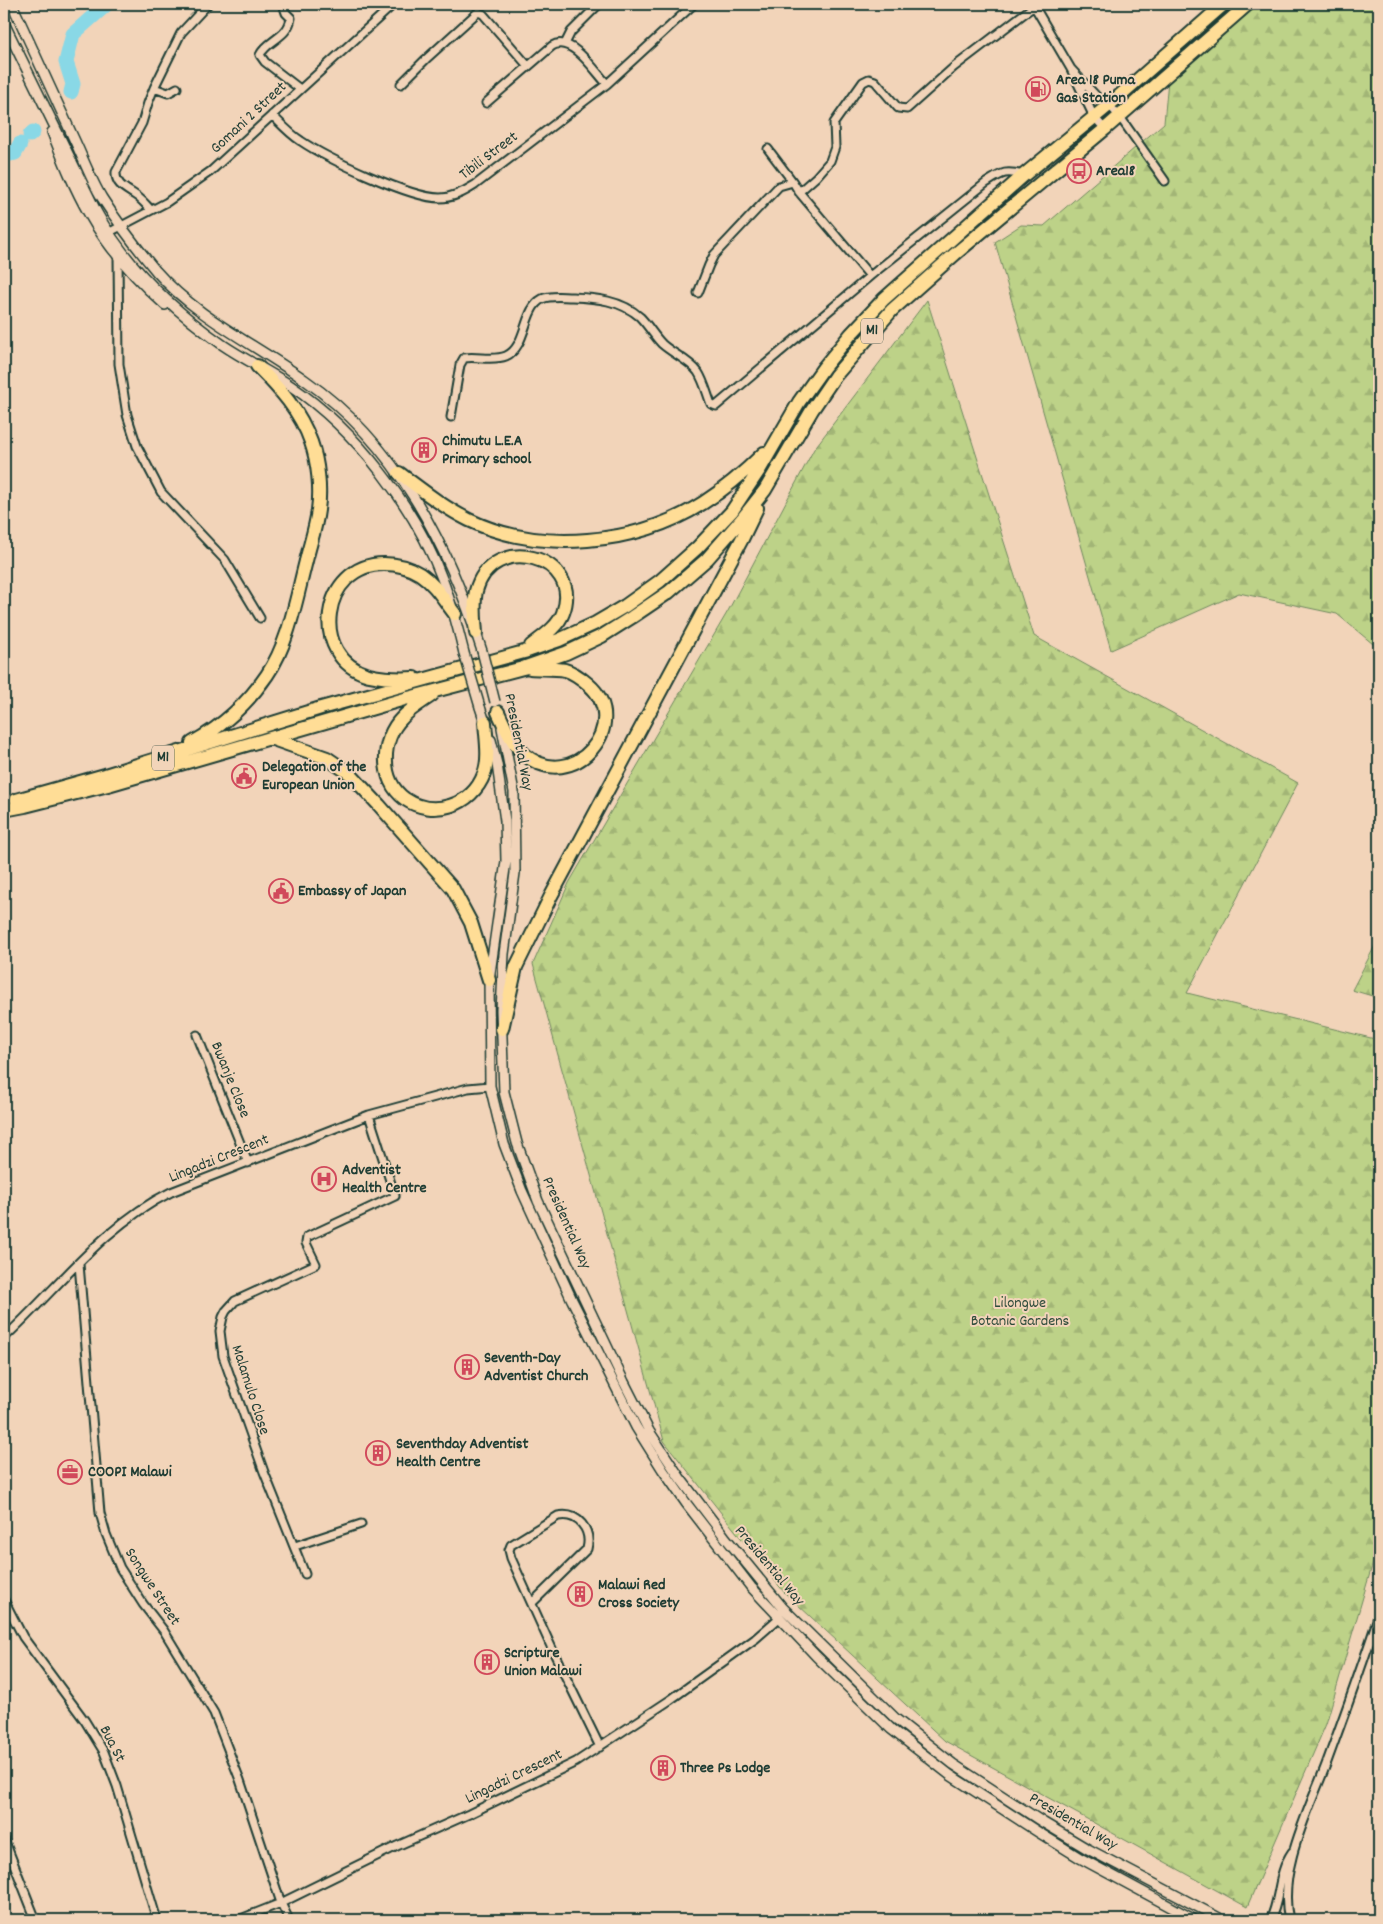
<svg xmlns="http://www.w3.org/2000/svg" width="1383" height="1924" viewBox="0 0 1383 1924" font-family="Dekko,sans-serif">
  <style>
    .forest { fill: url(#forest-firs); stroke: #6e885e }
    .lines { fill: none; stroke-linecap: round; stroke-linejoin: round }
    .river { stroke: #89d8e6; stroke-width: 15 }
    .street-casing { stroke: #1f3d34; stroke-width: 11 }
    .secondary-casing { stroke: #1f3d34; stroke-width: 12 }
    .highway-casing { stroke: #1f3d34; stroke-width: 16 }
    .street { stroke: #f2d4b9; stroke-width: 7 }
    .secondary { stroke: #f2d4b9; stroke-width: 9 }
    .highway { stroke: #ffdd96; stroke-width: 12 }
    .secondary-bridge-casing { stroke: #1f3d34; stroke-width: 12; stroke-linecap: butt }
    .secondary-bridge { stroke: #f2d4b9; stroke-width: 9 }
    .labels { text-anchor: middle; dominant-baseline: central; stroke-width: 4; stroke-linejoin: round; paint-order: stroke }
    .shield { fill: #f2d4b9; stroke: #5e6a5c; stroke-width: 1 }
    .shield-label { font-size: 15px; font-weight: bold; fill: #1f3d34 }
    .poi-label { font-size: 16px; font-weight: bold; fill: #1f3d34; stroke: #f2d4b9; text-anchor: start }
    .street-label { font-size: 16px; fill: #1f3d34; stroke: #f2d4b9 }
    .park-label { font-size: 16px; fill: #2f4c3c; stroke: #f2d4b9 }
  </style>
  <defs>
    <pattern id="forest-firs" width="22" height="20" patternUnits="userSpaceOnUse" patternTransform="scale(1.25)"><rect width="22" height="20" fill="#bdd288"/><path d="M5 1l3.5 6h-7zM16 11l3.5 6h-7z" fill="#a2b576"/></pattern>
  </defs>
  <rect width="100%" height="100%" fill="#f2d4b9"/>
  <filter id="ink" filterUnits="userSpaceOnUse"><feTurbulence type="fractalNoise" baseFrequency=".02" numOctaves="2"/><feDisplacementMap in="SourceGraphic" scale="10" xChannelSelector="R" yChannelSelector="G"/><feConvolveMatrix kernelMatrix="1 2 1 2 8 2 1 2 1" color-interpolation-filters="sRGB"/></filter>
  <g filter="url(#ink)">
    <path class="forest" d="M 1254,4 L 1379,4 L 1379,649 L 1337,614 L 1239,593 L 1111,650 L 995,242 L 1021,225 L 1044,226 L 1164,123 L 1168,80 Z
      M 927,300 L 1034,636 L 1298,783 L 1187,993 L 1379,1040 L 1379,1542 L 1326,1724 L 1247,1907 L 945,1741 L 784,1592 L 664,1441 L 533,964 L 569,883 L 728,611 L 814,449 Z
      M 1379,938 L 1379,998 L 1352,990 Z"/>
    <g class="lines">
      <path class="river" d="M 71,92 L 73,84 L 66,62 L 73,34 L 107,4
        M 30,135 L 33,132
        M 4,155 L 15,153 L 20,144"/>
      <defs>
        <path id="street" d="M 283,4 L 286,13 L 291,18 C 288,38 267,40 260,55 L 265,62 L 300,89
          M 1033,4 L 1071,69 L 1094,117 L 1105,129
          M 565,44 L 571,32 L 599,4
          M 1071,69 L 1097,97 L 1109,105 L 1120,117 L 1165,181
          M 401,84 L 426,59 L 478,12 L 483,14 L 528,66
          M 154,88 L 181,33 L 208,4
          M 486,103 L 552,46 C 571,34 595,71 607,84
          M 272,115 C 281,124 290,134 301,141 C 326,158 410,198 440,198 C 453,198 464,192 475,185 L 607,84 L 694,4
          M 768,149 L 793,182 L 799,192 L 870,276
          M 799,192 L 816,177 L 830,161 L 835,147 L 834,123 L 863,82 L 869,79 L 875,81 L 898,108 L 907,109 L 954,67 L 1034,6
          M 151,210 C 147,206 144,202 139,198 C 130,190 115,187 116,172 L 142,123 L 148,103 L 154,88 L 168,93 L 177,88
          M 108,233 L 167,202 L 211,171 L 394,4
          M 118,256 L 119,364 L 127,415 L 137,446 L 161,492 L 225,560 L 260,618
          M 698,293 L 709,265 L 714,255 L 779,186 L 793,182
          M 451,417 L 460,365 L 464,358 C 477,356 494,361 506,356 C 527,347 523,309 542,299 C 551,295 562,297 572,297 C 596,298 621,300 640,317 C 648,325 654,336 662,344 C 673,354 689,360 698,372 C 704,381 707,394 711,404 L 716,406 L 870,276 L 986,183 C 1002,173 1004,170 1024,175
          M 197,1035 L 248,1163
          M 79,1264 L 100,1513 L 106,1534 L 120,1568 L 143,1604 L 164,1631 L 214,1713 L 240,1780 L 281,1903 L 289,1920
          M 4,1338 C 58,1288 104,1225 171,1192 L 369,1115 L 468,1088 L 490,1086
          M 295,1546 L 361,1524
          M 305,1574 L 264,1472 L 223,1356 L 220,1331 L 223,1317 L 226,1311 L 235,1301 L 316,1264 L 306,1243 L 307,1237 L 395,1196 L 369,1115
          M 4,1600 L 23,1637 L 85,1721 L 104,1752 L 117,1786 L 157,1920
          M 532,1603 L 587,1549 C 592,1530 578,1512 558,1516 L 511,1545 L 509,1550 L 511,1558 L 554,1653 L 600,1747
          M 4,1839 L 36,1920
          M 238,1920 L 281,1903 L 397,1846 L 469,1814 L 576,1762 L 670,1700 L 755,1639 L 779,1618
          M 1270,1920 C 1281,1899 1277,1874 1292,1852
          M 1289,1920 C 1277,1870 1310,1808 1327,1762 C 1345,1713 1363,1664 1379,1614"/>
        <path id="secondary" d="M 12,4 C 33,49 53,94 74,139 C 83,158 91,180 102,198 C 118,223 137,248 156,271 C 197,318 255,344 305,380 C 397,444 449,546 482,651
          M 4,23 L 96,211 C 125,265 173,310 223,345 C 245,360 269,371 291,386 C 356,430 416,508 443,581 C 452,604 458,629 464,653
          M 52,132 C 63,160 74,188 89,214 C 108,248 136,279 165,305
          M 480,707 L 487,728
          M 502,728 L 514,792 L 515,873 L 504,954 L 501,1010 L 504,1092 L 517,1143 L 538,1201 L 624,1382 L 649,1431 L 680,1478 L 725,1537 L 783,1608 L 896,1719 L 953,1764 L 1044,1823 L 1086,1848 L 1223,1920
          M 491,740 L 497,764 L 505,821 L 506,861 L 489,980 L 490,1086 L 504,1144 L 522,1191 L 572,1300 L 636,1427 L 663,1470 L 686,1503 L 751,1587 L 816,1656 L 891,1729 L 950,1775 L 1038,1832 L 1080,1858 L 1195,1920"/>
        <path id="highway" d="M 399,473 C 422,490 443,507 469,520 C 539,554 637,545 703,503 C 725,489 746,471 764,453
          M 476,633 C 475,619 473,605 476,591 C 492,531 584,556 563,613 C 558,627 542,637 531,646
          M 414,678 C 399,679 383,678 369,675 C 308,658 321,564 384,564 C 396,564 409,567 420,574 C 435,584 444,600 455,614
          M 432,695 C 422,702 410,709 402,718 C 381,739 379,780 405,799 C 433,818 472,806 484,774 C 490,759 486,738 485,722
          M 498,712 C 505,727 511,742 524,754 C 573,796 634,723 588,684 C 581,678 573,672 565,670 C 554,668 541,669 530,668
          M 270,738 L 327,758 L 349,773 L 379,805 L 453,889 L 471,923 L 489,980
          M 192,743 C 221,727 248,703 267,675 C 289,643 296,599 306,561 C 310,544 316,527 318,510 C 321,489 318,462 311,442 C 300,411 280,389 257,366
          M 16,800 L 105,775 L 321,708 L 524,652 L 559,640 L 596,623 L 625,606 L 660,581 L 697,548 L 732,511 L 760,469 L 799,402 L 824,367 L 851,334 L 884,299 L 1024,175 L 1109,105 L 1224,4
          M 4,810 L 25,806 L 108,785 L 408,698 L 523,668 L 566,653 L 602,636 L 632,617 L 669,592 L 707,559 L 742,519 L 765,490 L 812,410 L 835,376 L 892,310 L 955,254 L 1105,129 L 1248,4
          M 502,1029 L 516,967 L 551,896 L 742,539 L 757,508"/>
      </defs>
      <use href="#street" class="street-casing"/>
      <use href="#secondary" class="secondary-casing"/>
      <use href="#highway" class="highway-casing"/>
      <use href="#street" class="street"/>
      <use href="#secondary" class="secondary"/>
      <use href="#highway" class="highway"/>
      <defs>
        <path id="secondary-bridge" d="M 482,651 L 495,702
          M 464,653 L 480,707"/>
      </defs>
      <use href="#secondary-bridge" class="secondary-bridge-casing"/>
      <use href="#secondary-bridge" class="secondary-bridge"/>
    </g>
  </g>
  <defs>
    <symbol id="fuel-ring" viewBox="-11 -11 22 22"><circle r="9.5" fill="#f2d4b9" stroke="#d1495b" stroke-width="1.5"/><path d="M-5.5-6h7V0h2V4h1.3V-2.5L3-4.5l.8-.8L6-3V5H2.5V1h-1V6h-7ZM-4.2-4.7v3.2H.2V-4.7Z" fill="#d1495b"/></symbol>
    <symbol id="bus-ring" viewBox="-11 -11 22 22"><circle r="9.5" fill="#f2d4b9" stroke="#d1495b" stroke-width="1.5"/><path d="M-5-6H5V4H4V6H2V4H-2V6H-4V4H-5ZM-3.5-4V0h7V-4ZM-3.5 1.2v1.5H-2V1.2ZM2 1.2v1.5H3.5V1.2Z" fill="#d1495b"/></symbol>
    <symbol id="building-ring" viewBox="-11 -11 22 22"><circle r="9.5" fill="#f2d4b9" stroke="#d1495b" stroke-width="1.5"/><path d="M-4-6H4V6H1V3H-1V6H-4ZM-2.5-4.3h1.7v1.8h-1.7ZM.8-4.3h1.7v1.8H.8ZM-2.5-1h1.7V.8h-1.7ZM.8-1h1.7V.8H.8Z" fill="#d1495b"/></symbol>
    <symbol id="civic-ring" viewBox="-11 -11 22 22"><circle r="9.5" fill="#f2d4b9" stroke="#d1495b" stroke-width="1.5"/><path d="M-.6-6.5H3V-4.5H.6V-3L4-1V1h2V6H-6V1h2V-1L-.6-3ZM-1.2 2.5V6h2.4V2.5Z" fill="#d1495b"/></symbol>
    <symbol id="hospital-ring" viewBox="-11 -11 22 22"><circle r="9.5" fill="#f2d4b9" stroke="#d1495b" stroke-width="1.5"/><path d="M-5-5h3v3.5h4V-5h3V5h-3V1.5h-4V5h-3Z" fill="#d1495b"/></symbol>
    <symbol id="office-ring" viewBox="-11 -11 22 22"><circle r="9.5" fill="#f2d4b9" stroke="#d1495b" stroke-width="1.5"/><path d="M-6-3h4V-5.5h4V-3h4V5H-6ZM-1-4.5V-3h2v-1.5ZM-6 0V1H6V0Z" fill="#d1495b"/></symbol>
  </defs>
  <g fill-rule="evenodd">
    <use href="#fuel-ring" x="1024" y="75" width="28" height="28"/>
    <use href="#bus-ring" x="1065" y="157" width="28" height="28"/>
    <use href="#building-ring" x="410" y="436" width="28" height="28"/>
    <use href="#civic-ring" x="230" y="762" width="28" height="28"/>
    <use href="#civic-ring" x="267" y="877" width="28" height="28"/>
    <use href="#hospital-ring" x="310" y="1165" width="28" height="28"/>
    <use href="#building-ring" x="453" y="1353" width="28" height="28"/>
    <use href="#building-ring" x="364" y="1439" width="28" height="28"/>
    <use href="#office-ring" x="56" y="1458" width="28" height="28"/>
    <use href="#building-ring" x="566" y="1580" width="28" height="28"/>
    <use href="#building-ring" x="473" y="1648" width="28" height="28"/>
    <use href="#building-ring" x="649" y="1754" width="28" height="28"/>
  </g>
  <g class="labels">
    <g class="shield">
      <rect x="861" y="318.5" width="22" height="25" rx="4"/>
      <rect x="152" y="745.5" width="22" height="25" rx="4"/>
    </g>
    <g class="shield-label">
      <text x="872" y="331">M1</text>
      <text x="163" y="758">M1</text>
    </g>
    <g class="poi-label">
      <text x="1056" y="80">Area 18 Puma<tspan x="1056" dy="18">Gas Station</tspan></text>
      <text x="1096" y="171">Area18</text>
      <text x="442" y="441">Chimutu L.E.A<tspan x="442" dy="18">Primary school</tspan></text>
      <text x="262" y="767">Delegation of the<tspan x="262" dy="18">European Union</tspan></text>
      <text x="298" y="891">Embassy of Japan</text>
      <text x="342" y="1170">Adventist<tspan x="342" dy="18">Health Centre</tspan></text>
      <text x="484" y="1358">Seventh-Day<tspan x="484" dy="18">Adventist Church</tspan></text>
      <text x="396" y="1444">Seventhday Adventist<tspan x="396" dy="18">Health Centre</tspan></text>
      <text x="88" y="1472">COOPI Malawi</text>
      <text x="598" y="1585">Malawi Red<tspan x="598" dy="18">Cross Society</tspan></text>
      <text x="504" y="1653">Scripture<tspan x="504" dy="18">Union Malawi</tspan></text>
      <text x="680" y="1768">Three Ps Lodge</text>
    </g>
    <g class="street-label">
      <text transform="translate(249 118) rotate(-43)">Gomani 2 Street</text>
      <text transform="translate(489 156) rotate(-37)">Tibili Street</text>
      <text transform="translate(518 742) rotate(79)">Presidential Way</text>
      <text transform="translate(230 1080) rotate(68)">Bwanje Close</text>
      <text transform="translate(219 1159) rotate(-22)">Lingadzi Crescent</text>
      <text transform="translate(566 1223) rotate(66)">Presidential Way</text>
      <text transform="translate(250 1390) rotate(72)">Malamulo Close</text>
      <text transform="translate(769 1566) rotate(50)">Presidential Way</text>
      <text transform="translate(152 1587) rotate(57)">Songwe Street</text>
      <text transform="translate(112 1744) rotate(63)">Bua St</text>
      <text transform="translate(514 1777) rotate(-26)">Lingadzi Crescent</text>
      <text transform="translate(1073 1822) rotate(30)">Presidential Way</text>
    </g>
    <g class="park-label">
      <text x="1020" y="1303">Lilongwe<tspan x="1020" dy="18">Botanic Gardens</tspan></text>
    </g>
  </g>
  <rect width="1383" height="1924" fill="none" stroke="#f2d4b9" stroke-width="20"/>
  <rect x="10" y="10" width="1363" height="1904" fill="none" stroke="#1f3d34" stroke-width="2" filter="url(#ink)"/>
</svg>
